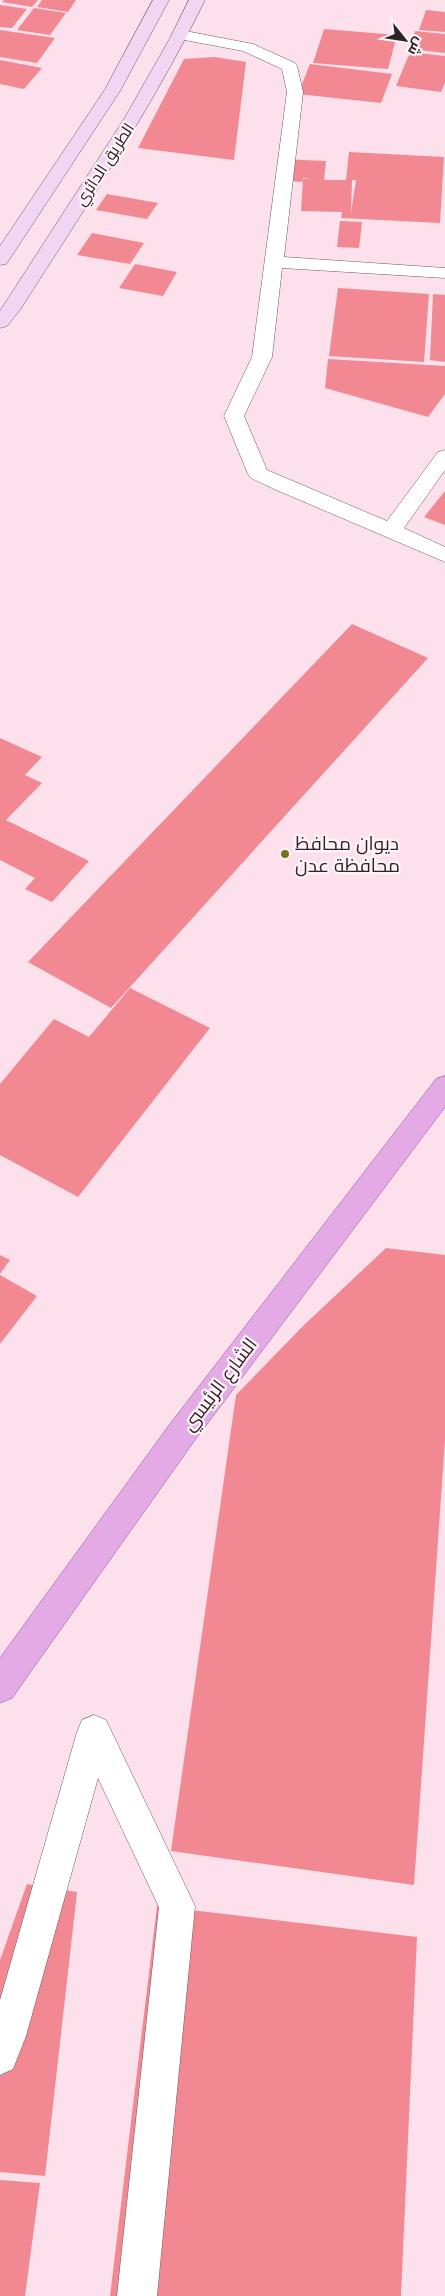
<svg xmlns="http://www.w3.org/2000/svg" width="445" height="2296" viewBox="0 0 445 2296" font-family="Mulish,Cairo,sans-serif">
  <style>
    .building { fill: #f28892; fill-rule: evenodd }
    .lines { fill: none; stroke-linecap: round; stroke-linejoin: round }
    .street-casing { stroke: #705963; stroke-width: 1 }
    .secondary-casing { stroke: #705963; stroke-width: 1 }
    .primary-casing { stroke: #975698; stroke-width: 1 }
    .street { fill: #fff; fill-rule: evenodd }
    .secondary { fill: #f1d5f2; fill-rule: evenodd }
    .primary { fill: #e3aae6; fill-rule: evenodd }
    .poi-dot { fill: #6e741c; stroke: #fff3f8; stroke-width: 2 }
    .labels { text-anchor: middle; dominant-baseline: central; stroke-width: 4.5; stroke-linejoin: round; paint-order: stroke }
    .far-street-label { font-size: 16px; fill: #2d2327; stroke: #fff3f8 }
    .poi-label { font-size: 19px; fill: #2d2327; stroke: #fff3f8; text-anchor: start }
    .street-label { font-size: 19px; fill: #2d2327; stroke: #fff3f8 }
  </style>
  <rect width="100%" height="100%" fill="#fce1ed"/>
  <path class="building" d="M 4,0 L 38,0 L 32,7 L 2,2 Z
    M 42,0 L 76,0 L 68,12 L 37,7 Z
    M 0,5 L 27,9 L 12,28 L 0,27 Z
    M 34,8 L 66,13 L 50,35 L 17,30 Z
    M 426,10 L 445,12 L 445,32 L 419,30 Z
    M 324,29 L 397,35 L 388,69 L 313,63 Z
    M 0,30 L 55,38 L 37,63 L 0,57 Z
    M 415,31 L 445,34 L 445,53 L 408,49 Z
    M 410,52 L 445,56 L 445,83 L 441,92 L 396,86 Z
    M 215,57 L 246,62 L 234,160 L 138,148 L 184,59 Z
    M 0,60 L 42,68 L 24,89 L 0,84 Z
    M 310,64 L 392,74 L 381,103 L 298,94 Z
    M 349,152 L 444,157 L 440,223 L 341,218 L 342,212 L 301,211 L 303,179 L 310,179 L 303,178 L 304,176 L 302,182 L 277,180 L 280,159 L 326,161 L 324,180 L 346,180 ZM 352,180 L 356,180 L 351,213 Z
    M 107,194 L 158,203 L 147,219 L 96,210 Z
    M 340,221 L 362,222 L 359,248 L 337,247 Z
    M 92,233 L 144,243 L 130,264 L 77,255 Z
    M 135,264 L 177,272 L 163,296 L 119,288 Z
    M 338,288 L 429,294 L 424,362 L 329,356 Z
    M 433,294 L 445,295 L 445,362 L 430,360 Z
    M 328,359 L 445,366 L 445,394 L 428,417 L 325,388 Z
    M 445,491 L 445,525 L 424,517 Z
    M 352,624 L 428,658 L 111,1008 L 28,962 Z
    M 0,738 L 42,757 L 25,775 L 42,783 L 6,820 L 89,861 L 52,902 L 25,889 L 35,878 L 0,860 Z
    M 130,988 L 210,1028 L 78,1197 L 0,1155 L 0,1084 L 54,1019 L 89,1037 Z
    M 386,1248 L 445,1255 L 445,1440 L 414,1885 L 171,1851 L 236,1395 L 303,1326 Z
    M 0,1255 L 10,1260 L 0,1274 Z
    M 0,1275 L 37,1296 L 0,1344 Z
    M 27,1884 L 77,1892 L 45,2176 L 0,2172 L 0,1960 Z
    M 157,1906 L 417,1937 L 401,2296 L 110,2296 Z
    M 0,2180 L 40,2183 L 25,2296 L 0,2296 Z"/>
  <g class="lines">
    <defs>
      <path id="street" d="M 180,30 L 253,44 L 295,63 L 297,66 L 303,92 L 284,257 L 445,268 L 445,278 L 282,268 L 272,357 L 244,416 L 267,470 L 387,521 L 438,452 L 445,450 L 445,470 L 404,528 L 445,547 L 445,562 L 274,489 L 251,478 L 248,474 L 224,416 L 252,357 L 287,92 L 282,69 L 243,51 L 174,38 L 172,35 L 174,32 Z
        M 94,1715 L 106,1720 L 195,1906 L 157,2296 L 117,2296 L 159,1907 L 98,1778 L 26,2036 L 13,2069 L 0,2075 L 0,2000 L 77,1732 L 82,1720 Z"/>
      <path id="secondary" d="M 153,0 L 169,0 L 120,91 L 9,260 L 6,264 L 0,265 L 0,246 L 104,91 Z
        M 189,0 L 205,0 C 152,108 85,208 20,310 L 7,326 L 0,328 L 0,311 L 124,119 L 169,40 Z"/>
      <path id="primary" d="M 445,1076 L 445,1107 L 192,1444 L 12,1698 L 0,1703 L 0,1658 L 170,1424 L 436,1079 Z"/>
    </defs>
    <use href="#street" class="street-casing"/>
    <use href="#secondary" class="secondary-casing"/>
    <use href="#primary" class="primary-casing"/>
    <use href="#street" class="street"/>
    <use href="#secondary" class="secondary"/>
    <use href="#primary" class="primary"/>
  </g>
  <circle class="poi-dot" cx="285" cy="854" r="5"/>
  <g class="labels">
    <g class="far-street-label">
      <text transform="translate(104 164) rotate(-57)">الطريق الدائري</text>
    </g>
    <g class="poi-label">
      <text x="295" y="843">ديوان محافظ<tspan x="295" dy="22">محافظة عدن</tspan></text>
    </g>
    <g class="street-label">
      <text transform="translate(219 1384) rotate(-53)">الشارع الرئيسي</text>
    </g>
  </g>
  <g transform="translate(405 40) rotate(120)" stroke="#fff3f8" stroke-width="4" paint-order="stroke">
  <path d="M0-4L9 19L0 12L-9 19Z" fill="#2d2327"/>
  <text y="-8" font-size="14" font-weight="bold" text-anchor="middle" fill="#2d2327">ش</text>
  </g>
</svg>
